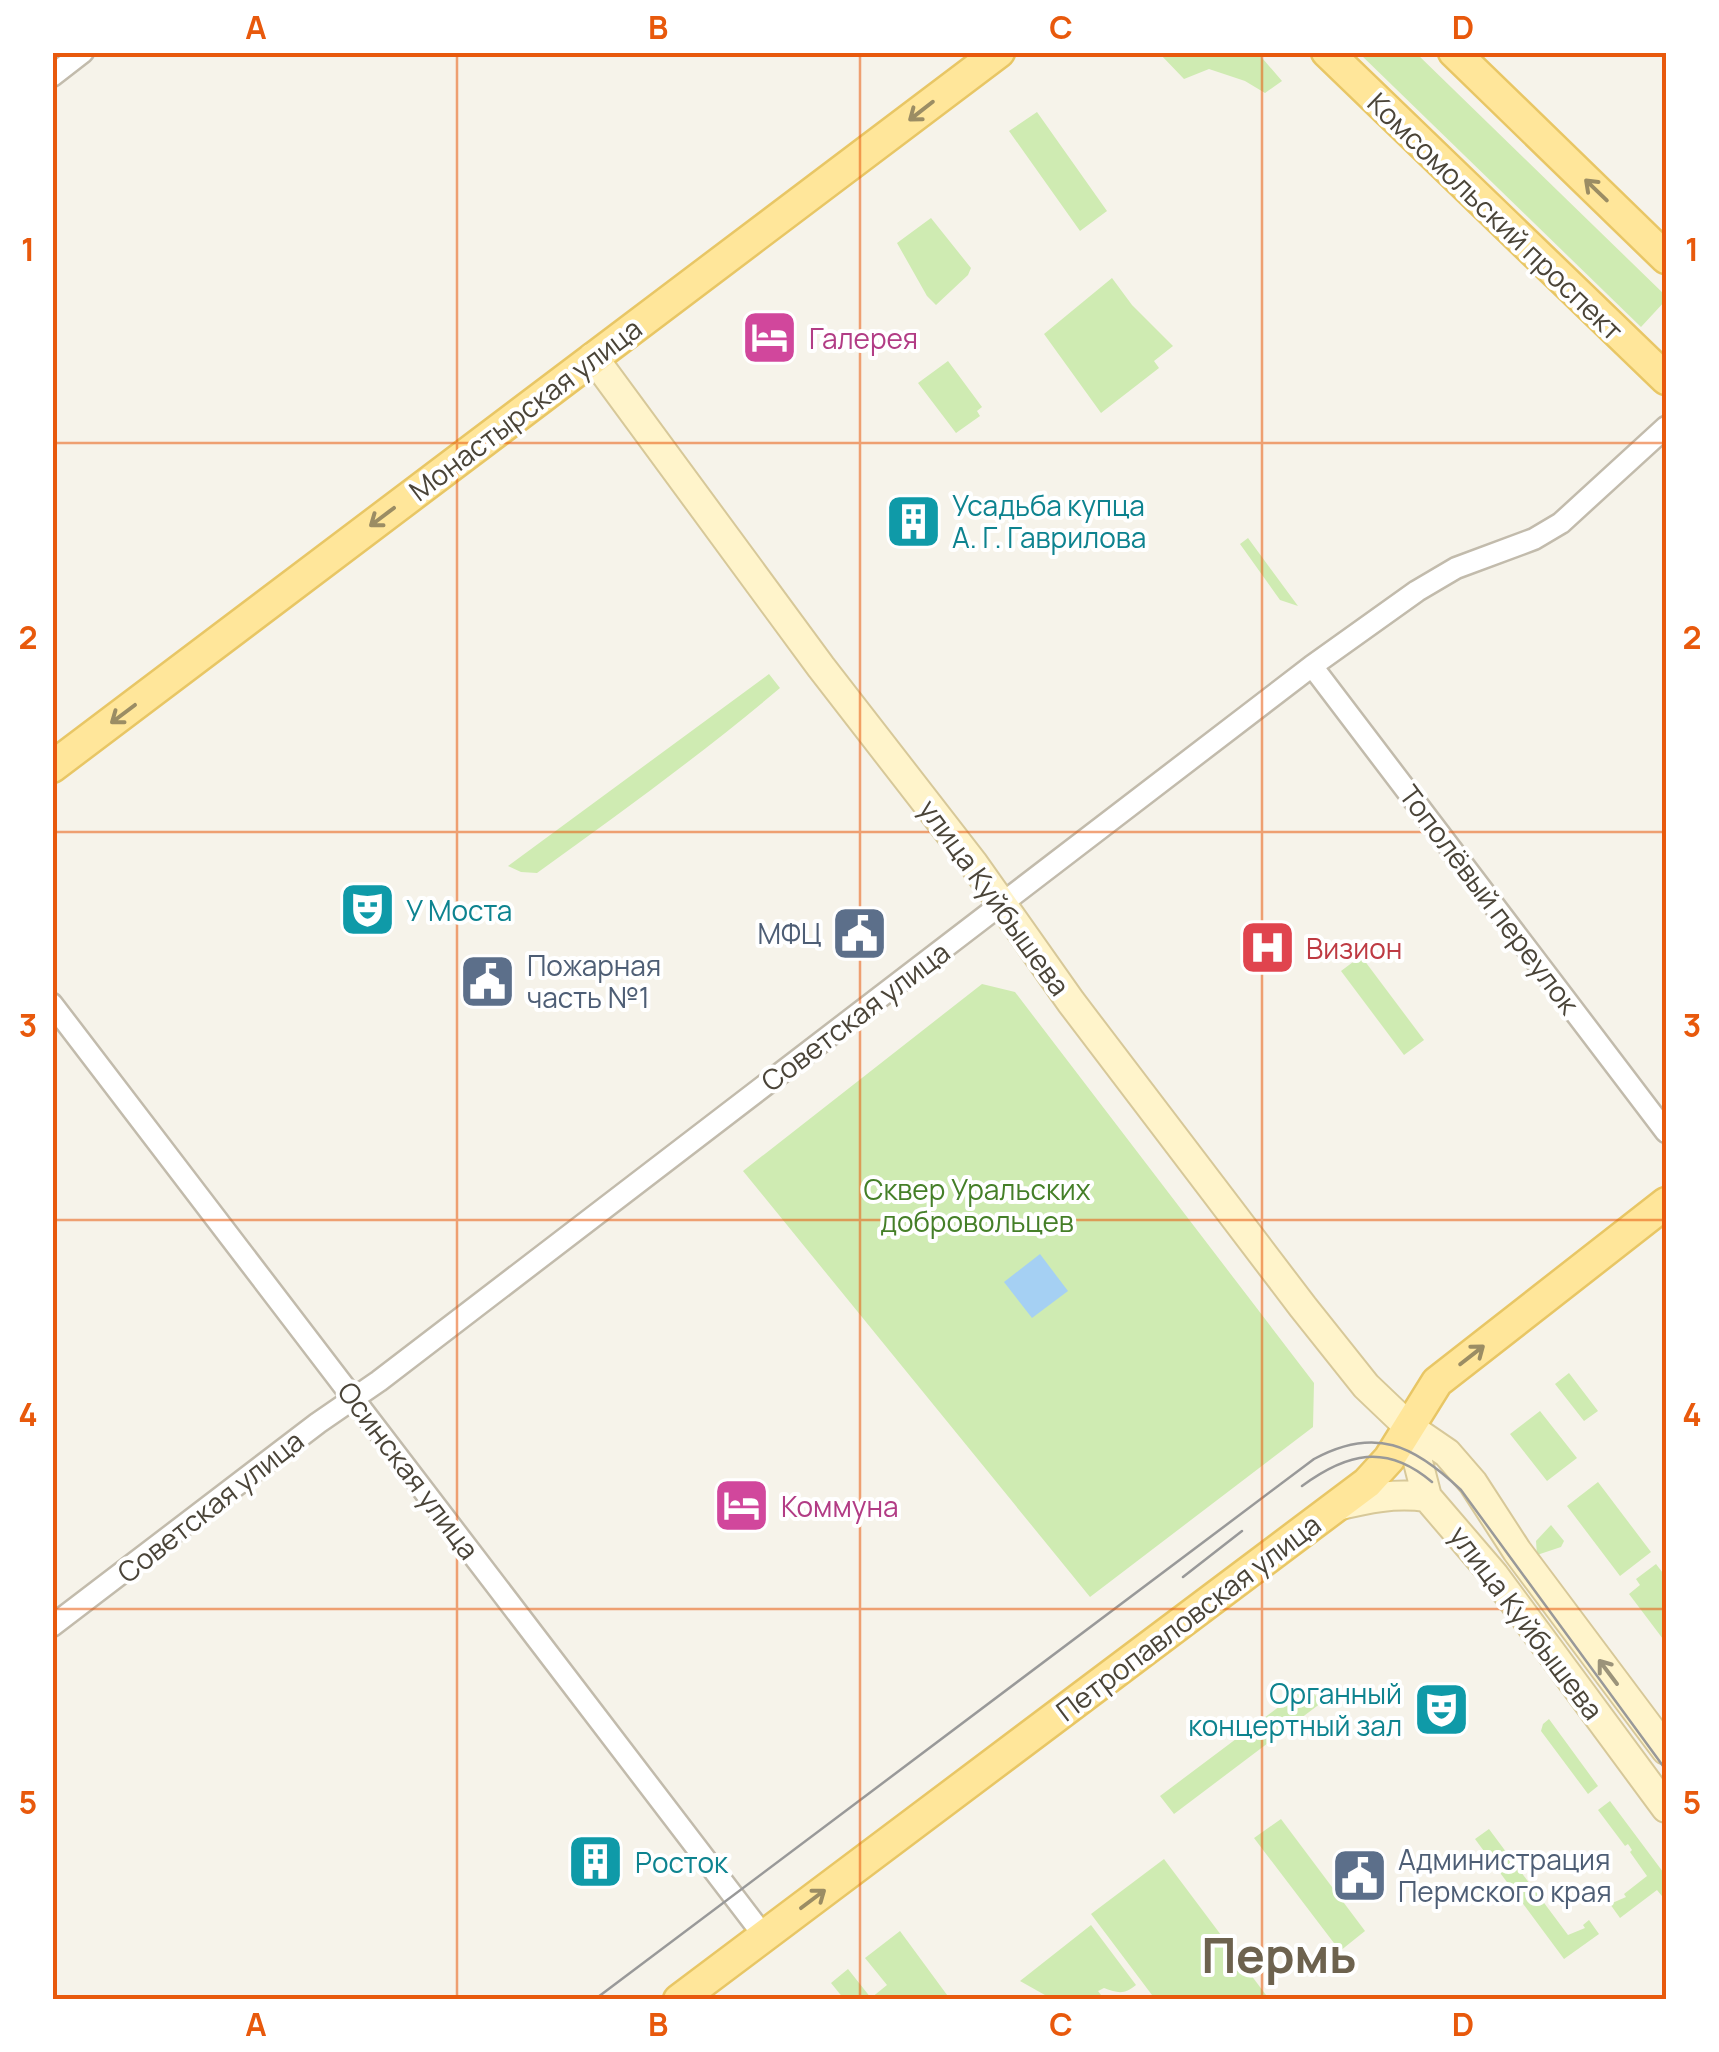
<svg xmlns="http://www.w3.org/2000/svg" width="1719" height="2052" viewBox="0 0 1719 2052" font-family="Manrope,sans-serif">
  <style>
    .green { fill: #cfebb2 }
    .water { fill: #a5d0f3 }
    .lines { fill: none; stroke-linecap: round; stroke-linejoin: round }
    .street-casing { stroke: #c2bbac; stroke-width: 25 }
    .secondary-casing { stroke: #d7c899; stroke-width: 32 }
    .primary-casing { stroke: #e8c665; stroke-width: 35 }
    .street { stroke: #fff; stroke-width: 20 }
    .secondary { stroke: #fff4cb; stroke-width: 28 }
    .primary { stroke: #ffe69a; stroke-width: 30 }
    .tram { stroke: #999; stroke-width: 2.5 }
    .oneway { stroke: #9b8d64 }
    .oneway2 { stroke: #9b937a }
    .grid { fill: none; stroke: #e8590c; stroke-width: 2.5; stroke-opacity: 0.55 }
    .labels { text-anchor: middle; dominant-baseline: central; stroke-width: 8; stroke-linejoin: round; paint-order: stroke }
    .street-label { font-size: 28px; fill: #4a4438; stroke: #fff }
    .hotel-label { font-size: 28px; fill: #b23c85; stroke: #fff; text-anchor: start }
    .culture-label { font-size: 28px; fill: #0d838f; stroke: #fff; text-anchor: start }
    .service-label { font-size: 28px; fill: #4e5e75; stroke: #fff; text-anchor: start }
    .health-label { font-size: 28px; fill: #be3a42; stroke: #fff; text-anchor: start }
    .park-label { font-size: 28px; fill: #457f28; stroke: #fff }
    .town-label { font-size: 48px; font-weight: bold; fill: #6d624e; stroke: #fff }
    .neatline { fill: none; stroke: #e8590c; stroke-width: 4 }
    .grid-label { font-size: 32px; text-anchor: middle; font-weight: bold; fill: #e8590c }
  </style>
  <rect width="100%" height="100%" fill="#f6f3ea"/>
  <path class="green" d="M 1257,52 L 1282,81 L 1265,93 L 1245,81 L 1209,69 L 1184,79 L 1160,54 Z
    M 1359,53 L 1416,53 L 1666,296 L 1666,300 L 1641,327 Z
    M 1037,112 L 1107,211 L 1080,231 L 1009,131 Z
    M 931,218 L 971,268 L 968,275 L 936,305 L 927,296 L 897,243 Z
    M 1112,278 L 1132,305 L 1173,346 L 1154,361 L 1159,368 L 1101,413 L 1044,334 Z
    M 948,361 L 982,407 L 977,411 L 980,416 L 956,433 L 918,383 Z
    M 1248,538 L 1298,606 L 1280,600 L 1240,544 Z
    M 769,674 L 780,688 C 702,754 620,813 537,873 L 521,872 L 508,866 Z
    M 1361,956 L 1424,1040 L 1404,1055 L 1341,971 Z
    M 982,984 L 1015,992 L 1314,1383 L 1313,1427 L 1090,1597 L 743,1171 Z
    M 1569,1373 L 1598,1411 L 1584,1421 L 1555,1384 Z
    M 1540,1411 L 1577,1458 L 1547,1481 L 1510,1434 Z
    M 1598,1482 L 1651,1552 L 1620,1576 L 1567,1506 Z
    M 1551,1525 L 1564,1541 L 1561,1547 L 1537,1555 L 1536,1541 Z
    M 1656,1564 L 1666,1577 L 1666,1643 L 1629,1594 L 1640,1585 L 1636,1579 Z
    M 1308,1685 L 1321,1703 L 1174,1814 L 1160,1796 Z
    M 1549,1719 L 1598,1786 L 1588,1794 L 1541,1731 L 1543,1724 Z
    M 1610,1801 L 1666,1876 L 1666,1901 L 1657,1890 L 1620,1918 L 1610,1904 L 1626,1897 L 1624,1894 L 1647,1876 L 1630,1852 L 1632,1850 L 1628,1844 L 1625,1846 L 1598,1810 Z
    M 1281,1819 L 1365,1931 L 1340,1951 L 1254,1838 Z
    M 1489,1829 L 1568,1935 L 1585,1928 L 1583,1925 L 1589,1920 L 1599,1934 L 1564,1959 L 1475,1839 Z
    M 1164,1859 L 1269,1999 L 1155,1999 L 1091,1914 Z
    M 1091,1925 L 1136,1985 C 1124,1995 1118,1993 1104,1988 L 1098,1991 L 1104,1999 L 1087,1999 L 1083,1996 L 1052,1999 L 1020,1981 Z
    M 900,1931 L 950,1999 L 844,1999 L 831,1983 L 848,1969 L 871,1998 L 887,1985 L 865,1958 Z"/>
  <path class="water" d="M 1040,1254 L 1068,1291 L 1032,1318 L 1004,1282 Z"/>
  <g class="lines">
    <defs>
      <path id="street" d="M 52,76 L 83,52
        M 1312,666 L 1666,1132
        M 52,1004 L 764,1936
        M 52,1626 L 318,1423 L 379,1381 L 1312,666 L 1417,591 L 1456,568 L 1534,539 L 1561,523 L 1666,427"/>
      <path id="secondary" d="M 593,357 L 821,667 L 973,863 L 1071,1002 L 1303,1307 L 1366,1386 L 1409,1427 L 1447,1453 L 1473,1483 L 1517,1551 L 1666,1750
        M 1409,1427 L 1427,1497 L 1494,1575 L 1666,1808
        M 1337,1506 C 1368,1498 1394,1493 1427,1497"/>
      <path id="primary" d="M 1327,52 L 1666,379
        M 1454,52 L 1666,258
        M 52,767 L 999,52
        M 679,2000 L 1367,1483 L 1389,1459 L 1437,1382 L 1666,1203"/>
    </defs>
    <use href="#street" class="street-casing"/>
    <use href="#secondary" class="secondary-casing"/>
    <use href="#primary" class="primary-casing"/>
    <use href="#street" class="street"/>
    <use href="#secondary" class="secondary"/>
    <use href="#primary" class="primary"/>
    <path class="tram" d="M 1302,1486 C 1347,1453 1386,1443 1432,1482
      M 1183,1577 L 1242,1531
      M 594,2000 L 1314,1459 C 1375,1426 1414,1445 1461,1490 L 1666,1770"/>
  </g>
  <defs><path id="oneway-shaft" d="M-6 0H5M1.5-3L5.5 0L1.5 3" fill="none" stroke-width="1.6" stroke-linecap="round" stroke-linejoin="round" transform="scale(2.5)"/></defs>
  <g class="oneway">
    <use href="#oneway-shaft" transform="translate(921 111) rotate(142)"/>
    <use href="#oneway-shaft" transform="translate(1596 190) rotate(-136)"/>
    <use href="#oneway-shaft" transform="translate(382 517) rotate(143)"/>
    <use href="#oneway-shaft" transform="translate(123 714) rotate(143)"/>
    <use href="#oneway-shaft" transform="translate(1472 1355) rotate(-38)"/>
    <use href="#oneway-shaft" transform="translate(813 1899) rotate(-37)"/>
  </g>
  <use class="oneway2" href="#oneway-shaft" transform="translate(1608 1672) rotate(-127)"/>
  <path class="grid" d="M 457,52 L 457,2000M 860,52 L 860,2000M 1262,52 L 1262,2000M 52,443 L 1666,443M 52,832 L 1666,832M 52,1220 L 1666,1220M 52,1609 L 1666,1609"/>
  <defs>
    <symbol id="hotel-square" viewBox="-11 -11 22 22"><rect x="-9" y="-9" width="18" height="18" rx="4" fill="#d1479c" stroke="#fff"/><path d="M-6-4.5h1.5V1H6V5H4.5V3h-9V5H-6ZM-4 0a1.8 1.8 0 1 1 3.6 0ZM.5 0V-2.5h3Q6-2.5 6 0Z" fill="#fff"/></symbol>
    <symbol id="building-square" viewBox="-11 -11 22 22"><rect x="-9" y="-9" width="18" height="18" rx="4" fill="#0f9aa8" stroke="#fff"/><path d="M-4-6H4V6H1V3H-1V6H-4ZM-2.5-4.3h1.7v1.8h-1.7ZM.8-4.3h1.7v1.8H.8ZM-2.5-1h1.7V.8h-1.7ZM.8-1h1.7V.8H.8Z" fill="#fff"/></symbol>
    <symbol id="theatre-square" viewBox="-11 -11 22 22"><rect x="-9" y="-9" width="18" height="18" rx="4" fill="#0f9aa8" stroke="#fff"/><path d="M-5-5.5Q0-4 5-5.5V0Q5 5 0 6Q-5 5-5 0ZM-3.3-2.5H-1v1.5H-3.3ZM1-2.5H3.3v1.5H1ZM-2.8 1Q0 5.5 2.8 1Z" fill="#fff"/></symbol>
    <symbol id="civic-square" viewBox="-11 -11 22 22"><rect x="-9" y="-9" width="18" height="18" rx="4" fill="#5c6f8a" stroke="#fff"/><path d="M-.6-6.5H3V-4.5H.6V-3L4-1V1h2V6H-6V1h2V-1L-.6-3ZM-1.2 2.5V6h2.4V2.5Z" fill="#fff"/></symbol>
    <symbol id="hospital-square" viewBox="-11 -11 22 22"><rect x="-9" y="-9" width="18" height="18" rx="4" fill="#e0444e" stroke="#fff"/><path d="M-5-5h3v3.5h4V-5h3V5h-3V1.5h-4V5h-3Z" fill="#fff"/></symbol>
  </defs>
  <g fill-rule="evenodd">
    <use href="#hotel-square" x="738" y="306" width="63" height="63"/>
    <use href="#building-square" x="882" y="490" width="63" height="63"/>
    <use href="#theatre-square" x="336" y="878" width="63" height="63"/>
    <use href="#civic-square" x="828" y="902" width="63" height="63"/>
    <use href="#hospital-square" x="1236" y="916" width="63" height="63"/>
    <use href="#civic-square" x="456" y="950" width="63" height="63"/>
    <use href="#hotel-square" x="710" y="1474" width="63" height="63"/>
    <use href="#theatre-square" x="1410" y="1678" width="63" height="63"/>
    <use href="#building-square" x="564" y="1830" width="63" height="63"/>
    <use href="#civic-square" x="1328" y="1844" width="63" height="63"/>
  </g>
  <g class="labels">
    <g class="street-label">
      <text transform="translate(1496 216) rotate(44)">Комсомольский проспект</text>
      <text transform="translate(525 409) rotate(-37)">Монастырская улица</text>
      <text transform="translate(995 897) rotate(54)">улица Куйбышева</text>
      <text transform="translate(1490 899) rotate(53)">Тополёвый переулок</text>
      <text transform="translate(855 1016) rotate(-37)">Советская улица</text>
      <text transform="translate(409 1470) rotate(53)">Осинская улица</text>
      <text transform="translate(210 1506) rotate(-38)">Советская улица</text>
      <text transform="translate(1188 1617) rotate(-37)">Петропавловская улица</text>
      <text transform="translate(1527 1622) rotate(53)">улица Куйбышева</text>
    </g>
    <g class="hotel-label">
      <text x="809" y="338">Галерея</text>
      <text x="781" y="1506">Коммуна</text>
    </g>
    <g class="culture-label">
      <text x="952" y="505">Усадьба купца<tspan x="952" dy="32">А. Г. Гаврилова</tspan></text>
      <text x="406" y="910">У Моста</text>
      <text x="1402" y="1693" text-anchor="end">Органный<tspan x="1402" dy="32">концертный зал</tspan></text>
      <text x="635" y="1862">Росток</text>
    </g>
    <g class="service-label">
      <text x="821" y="933" text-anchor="end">МФЦ</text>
      <text x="527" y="965">Пожарная<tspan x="527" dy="32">часть №1</tspan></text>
      <text x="1398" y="1859">Администрация<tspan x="1398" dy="32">Пермского края</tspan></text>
    </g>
    <g class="health-label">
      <text x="1306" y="948">Визион</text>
    </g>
    <g class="park-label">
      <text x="977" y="1189">Сквер Уральских<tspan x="977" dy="32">добровольцев</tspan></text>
    </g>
    <g class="town-label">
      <text x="1279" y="1954">Пермь</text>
    </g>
  </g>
  <rect width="1719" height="2052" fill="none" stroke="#ffffff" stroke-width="110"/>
  <rect x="55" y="55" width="1609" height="1942" class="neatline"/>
  <g class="grid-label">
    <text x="256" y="39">A</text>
    <text x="658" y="39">B</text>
    <text x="1061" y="39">C</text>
    <text x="1463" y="39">D</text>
    <text x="28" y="261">1</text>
    <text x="1692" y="261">1</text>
    <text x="28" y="649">2</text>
    <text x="1692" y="649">2</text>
    <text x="28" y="1037">3</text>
    <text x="1692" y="1037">3</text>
    <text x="28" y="1426">4</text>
    <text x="1692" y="1426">4</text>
    <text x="28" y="1814">5</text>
    <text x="1692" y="1814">5</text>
    <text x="256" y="2036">A</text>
    <text x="658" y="2036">B</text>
    <text x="1061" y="2036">C</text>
    <text x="1463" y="2036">D</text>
  </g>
</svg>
